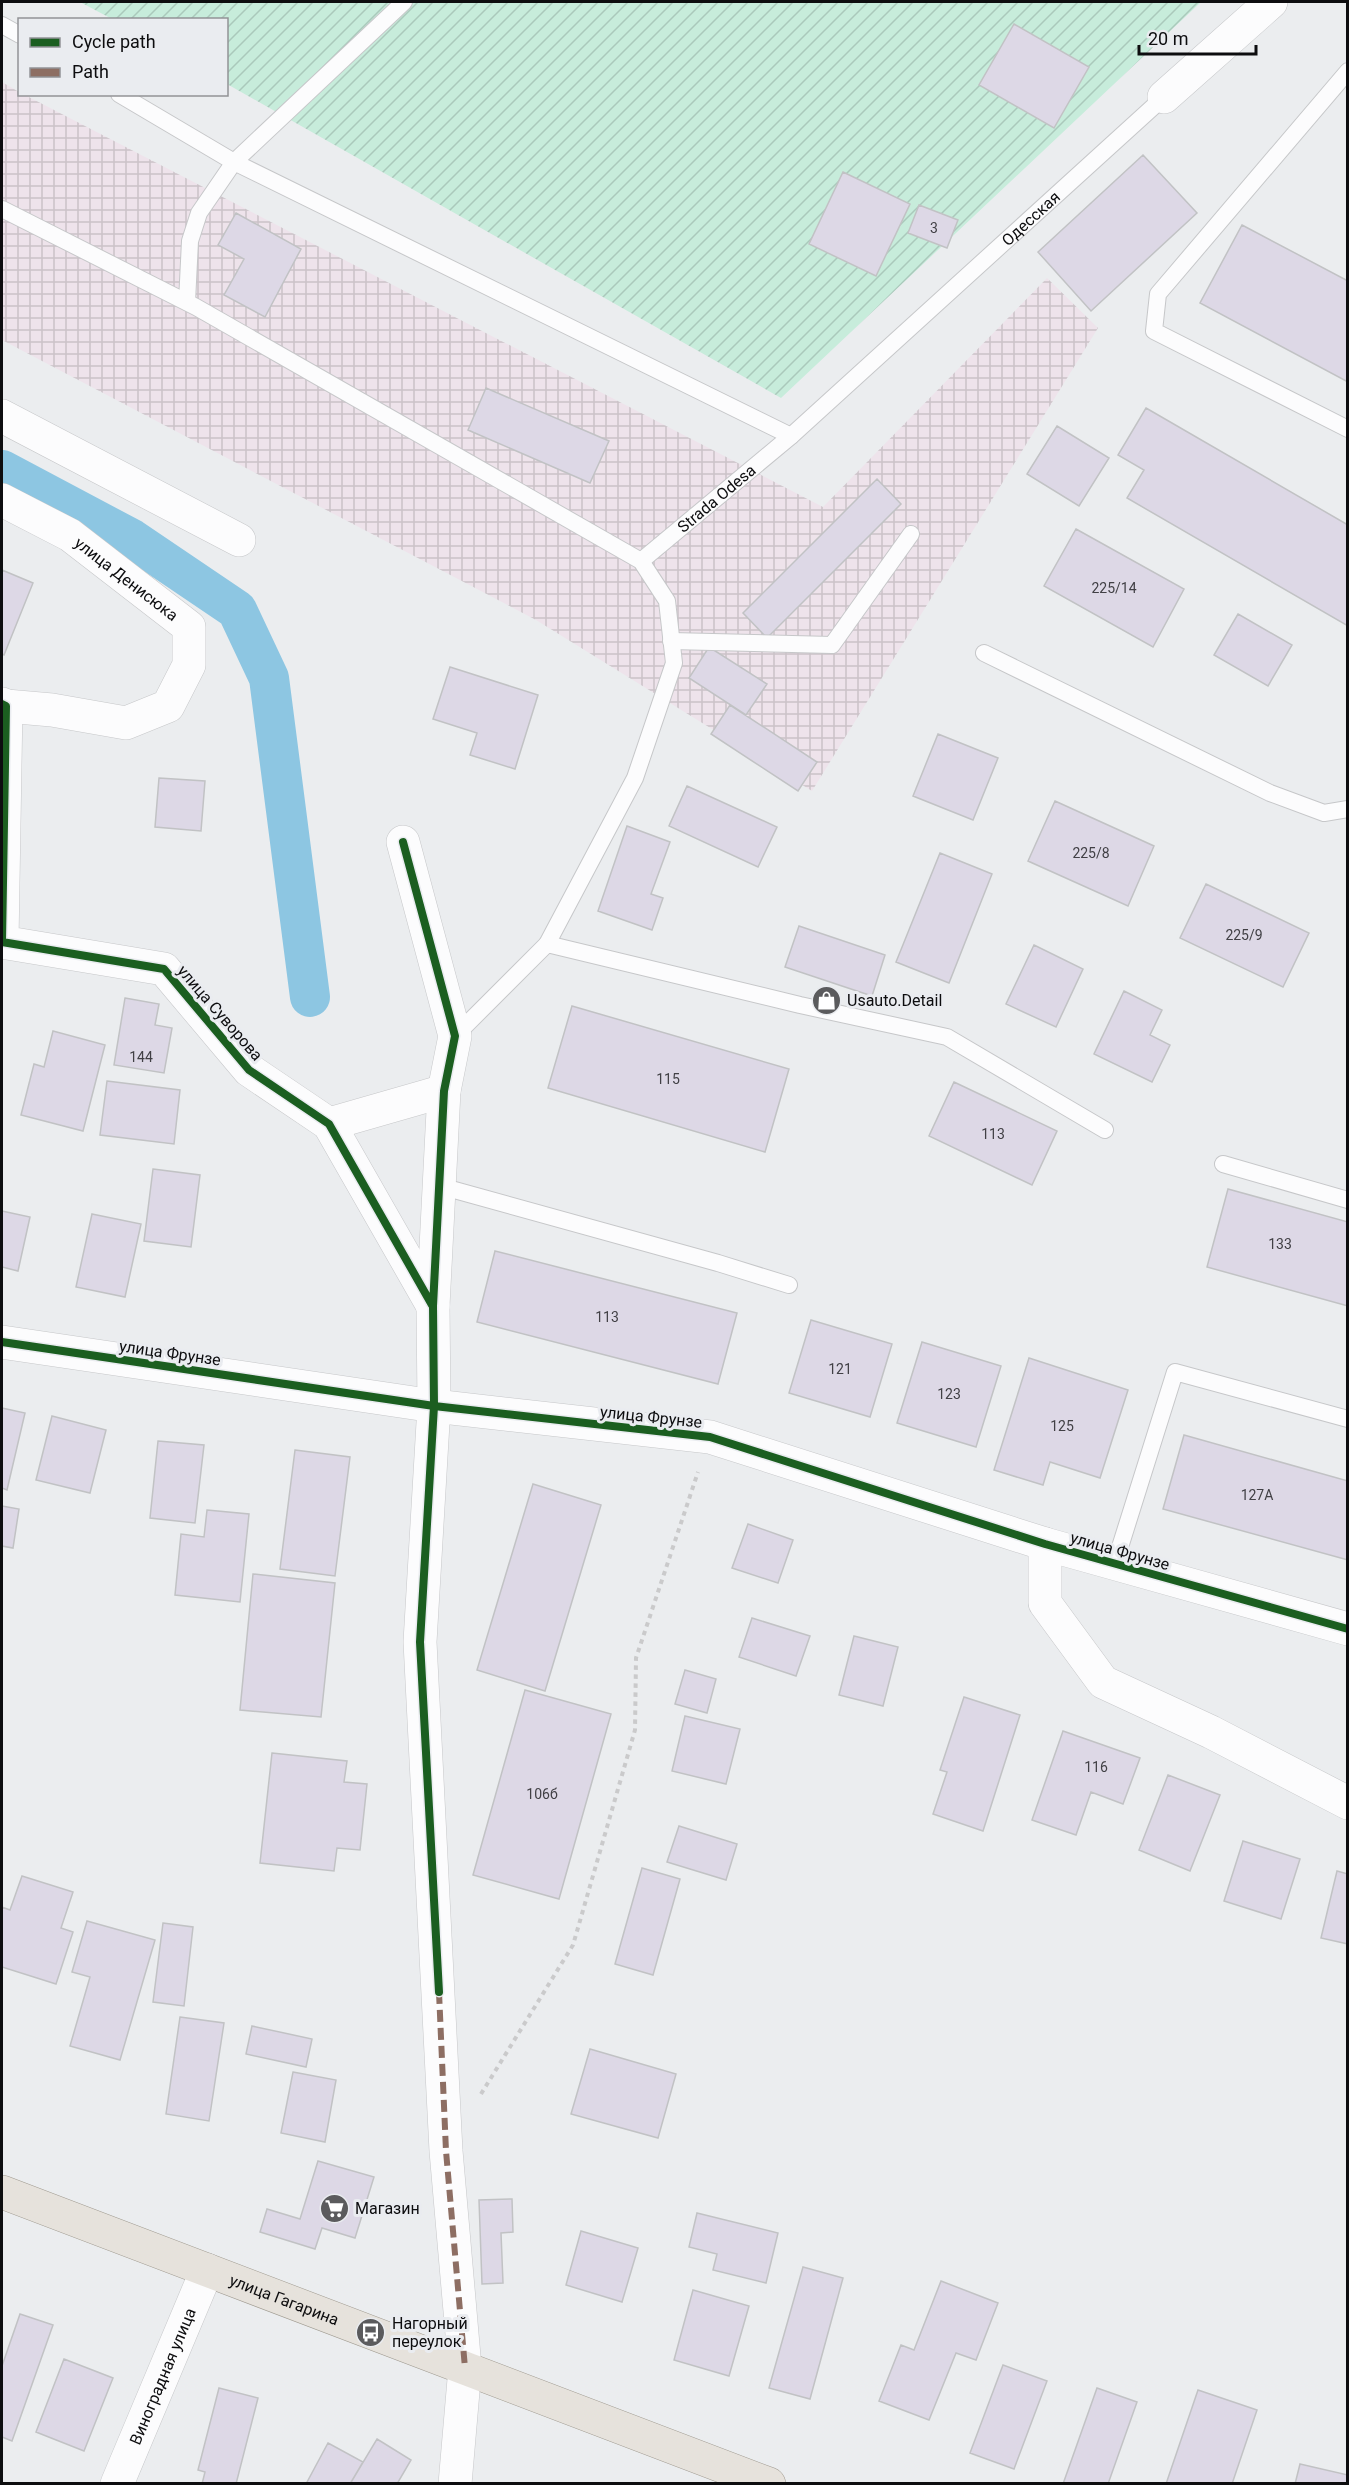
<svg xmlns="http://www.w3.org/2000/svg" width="1349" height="2485" viewBox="0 0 1349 2485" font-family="Roboto,sans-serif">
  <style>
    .industrial { fill: url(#industrial-grid) }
    .garden { fill: url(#garden-furrows) }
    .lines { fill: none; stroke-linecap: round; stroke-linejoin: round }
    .canal { stroke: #8dc6e2; stroke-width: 40 }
    .building { fill: #ddd8e6; stroke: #c1c2c4; stroke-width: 1.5 }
    .lane-casing { stroke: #c6c7c9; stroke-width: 18 }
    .street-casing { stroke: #c6c7c9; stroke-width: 34 }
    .primary-casing { stroke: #a09b91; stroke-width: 34 }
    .path { stroke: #cacacb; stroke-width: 4; stroke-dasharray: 4.5 4.5; stroke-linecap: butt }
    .lane { stroke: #fcfcfd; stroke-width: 16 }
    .street { stroke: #fcfcfd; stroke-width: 33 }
    .primary { stroke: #e6e2dc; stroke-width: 33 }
    .quiet { stroke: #8d6e63; stroke-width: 6; stroke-dasharray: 12 6; stroke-linecap: butt }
    .cycleway-casing { stroke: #eaecf0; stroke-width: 11 }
    .cycleway { stroke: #1b5e20; stroke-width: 8 }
    .labels { text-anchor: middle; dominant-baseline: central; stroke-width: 6; stroke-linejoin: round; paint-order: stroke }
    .number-label { font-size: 14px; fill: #414045 }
    .street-label { font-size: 16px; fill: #0d0d0f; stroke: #eaecf0 }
    .poi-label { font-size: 16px; fill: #0d0d0f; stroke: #eaecf0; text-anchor: start }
  </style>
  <defs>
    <pattern id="industrial-grid" width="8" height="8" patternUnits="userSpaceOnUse" patternTransform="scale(1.5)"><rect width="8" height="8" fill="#eee3eb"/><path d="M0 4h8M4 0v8" fill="none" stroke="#cbc2c8"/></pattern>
    <pattern id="garden-furrows" width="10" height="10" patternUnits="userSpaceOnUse" patternTransform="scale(1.5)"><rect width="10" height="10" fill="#c7ecdb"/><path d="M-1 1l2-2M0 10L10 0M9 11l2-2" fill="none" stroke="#aac9bb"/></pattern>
  </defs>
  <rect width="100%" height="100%" fill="#ebedef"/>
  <path class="industrial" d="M 2,82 L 19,92 L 20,94 L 25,95 L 823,507 L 1047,278 L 1098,328 L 812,791 L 536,620 L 2,340 Z"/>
  <path class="garden" d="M 80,2 L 1201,2 L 781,398 L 227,84 L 226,20 L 112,19 Z"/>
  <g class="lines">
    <path class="canal" d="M 2,470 L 132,539 L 237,610 L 269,678 L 310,997"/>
  </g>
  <path class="building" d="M 1014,24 L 1089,67 L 1054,128 L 979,85 Z
    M 1143,155 L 1197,213 L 1091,311 L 1038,252 Z
    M 843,172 L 910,204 L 876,276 L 809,244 Z
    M 919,205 L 958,220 L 947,248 L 908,233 Z
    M 236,213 L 301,249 L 265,317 L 224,295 L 244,259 L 218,245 Z
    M 1242,225 L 1348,281 L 1348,382 L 1200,303 Z
    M 486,388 L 609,441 L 590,483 L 468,430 Z
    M 1146,408 L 1348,525 L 1348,626 L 1127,498 L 1144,470 L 1118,455 Z
    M 1057,426 L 1109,458 L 1079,506 L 1027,474 Z
    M 877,479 L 901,504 L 767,638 L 743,613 Z
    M 1076,529 L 1184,589 L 1153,647 L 1044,586 Z
    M 2,570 L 33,583 L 4,655 L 2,654 Z
    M 1238,614 L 1292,645 L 1268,686 L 1214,655 Z
    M 709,647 L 767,684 L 746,715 L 689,678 Z
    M 450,667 L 538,695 L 515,769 L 470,755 L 477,733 L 433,719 Z
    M 730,705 L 817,762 L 798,791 L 711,734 Z
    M 938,734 L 998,758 L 973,820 L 913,796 Z
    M 159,778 L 205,781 L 201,831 L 155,827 Z
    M 687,786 L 777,827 L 758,867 L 669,826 Z
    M 1055,801 L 1154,846 L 1128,906 L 1028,861 Z
    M 627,826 L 670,842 L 651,894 L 663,898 L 652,930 L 598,911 Z
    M 940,853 L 992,874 L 949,983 L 896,962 Z
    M 1206,884 L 1309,933 L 1283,987 L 1180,938 Z
    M 799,926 L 885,955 L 872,996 L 785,967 Z
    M 1034,945 L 1083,969 L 1056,1027 L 1006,1004 Z
    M 1124,991 L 1162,1010 L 1150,1035 L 1170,1045 L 1152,1082 L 1094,1054 Z
    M 125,998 L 159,1004 L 155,1025 L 172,1028 L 164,1073 L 114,1065 Z
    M 572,1006 L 789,1069 L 765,1152 L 548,1088 Z
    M 53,1031 L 105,1045 L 83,1131 L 21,1115 L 34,1064 L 44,1067 Z
    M 107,1081 L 180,1090 L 174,1144 L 100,1135 Z
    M 954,1082 L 1057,1131 L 1032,1185 L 929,1136 Z
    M 153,1169 L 200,1175 L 191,1247 L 144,1241 Z
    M 1228,1189 L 1348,1222 L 1348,1306 L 1207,1267 Z
    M 2,1211 L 30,1217 L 18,1271 L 2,1267 Z
    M 92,1214 L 141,1224 L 125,1297 L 76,1287 Z
    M 495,1251 L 737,1313 L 718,1384 L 477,1322 Z
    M 811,1320 L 892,1344 L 870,1417 L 789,1393 Z
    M 922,1342 L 1001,1366 L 976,1447 L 897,1423 Z
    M 1029,1358 L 1128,1390 L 1100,1478 L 1050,1462 L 1043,1485 L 994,1470 Z
    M 2,1408 L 25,1413 L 7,1490 L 2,1488 Z
    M 52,1416 L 106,1430 L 90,1493 L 36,1480 Z
    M 1184,1435 L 1348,1481 L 1348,1560 L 1163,1509 Z
    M 158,1441 L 204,1445 L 195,1523 L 150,1518 Z
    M 295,1450 L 350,1457 L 335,1576 L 280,1569 Z
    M 533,1484 L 601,1505 L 545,1691 L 477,1670 Z
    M 2,1506 L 19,1509 L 13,1548 L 2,1546 Z
    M 207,1510 L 249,1514 L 240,1602 L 175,1595 L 181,1534 L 204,1537 Z
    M 748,1524 L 793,1540 L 778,1583 L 732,1568 Z
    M 253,1574 L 335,1583 L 321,1717 L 240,1710 Z
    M 752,1618 L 810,1636 L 796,1676 L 739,1657 Z
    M 854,1636 L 898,1647 L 883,1706 L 839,1695 Z
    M 685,1670 L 716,1679 L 707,1713 L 675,1704 Z
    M 525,1690 L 611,1714 L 559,1899 L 473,1875 Z
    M 964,1697 L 1020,1715 L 983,1831 L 933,1814 L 947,1772 L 940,1770 Z
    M 685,1716 L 740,1729 L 726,1784 L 672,1771 Z
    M 1063,1731 L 1140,1758 L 1123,1804 L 1091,1792 L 1076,1835 L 1032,1820 Z
    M 272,1753 L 347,1761 L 344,1782 L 367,1784 L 360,1850 L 337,1848 L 334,1871 L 260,1863 Z
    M 1168,1775 L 1220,1795 L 1190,1871 L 1139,1850 Z
    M 679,1826 L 737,1844 L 726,1880 L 667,1862 Z
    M 1243,1841 L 1300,1859 L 1281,1919 L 1224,1901 Z
    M 642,1868 L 680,1879 L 653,1975 L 615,1964 Z
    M 1337,1871 L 1348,1874 L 1348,1944 L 1321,1938 Z
    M 22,1876 L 73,1892 L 61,1928 L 73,1932 L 56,1984 L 2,1967 L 2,1907 L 10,1910 Z
    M 87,1921 L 155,1940 L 120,2060 L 70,2046 L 90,1977 L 72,1972 Z
    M 163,1923 L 193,1927 L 184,2006 L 153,2002 Z
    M 180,2017 L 224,2023 L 209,2121 L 166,2114 Z
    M 252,2026 L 312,2039 L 306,2067 L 246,2054 Z
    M 590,2049 L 676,2074 L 658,2138 L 571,2114 Z
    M 293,2072 L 336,2080 L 325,2142 L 281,2133 Z
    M 318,2161 L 374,2177 L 355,2238 L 322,2228 L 315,2249 L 260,2232 L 267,2209 L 300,2219 Z
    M 512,2199 L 513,2232 L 501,2233 L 503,2283 L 482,2284 L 479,2200 Z
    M 697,2213 L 778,2233 L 766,2283 L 713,2270 L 717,2254 L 689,2247 Z
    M 581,2231 L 638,2248 L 622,2302 L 566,2285 Z
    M 803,2267 L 843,2278 L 810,2399 L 769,2388 Z
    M 941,2281 L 998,2303 L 976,2360 L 956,2353 L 929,2420 L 879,2401 L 901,2345 L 914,2350 Z
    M 693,2290 L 749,2306 L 729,2376 L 674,2360 Z
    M 20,2314 L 53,2325 L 12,2441 L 2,2437 L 2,2366 Z
    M 64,2359 L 113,2378 L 84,2451 L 36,2432 Z
    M 1003,2365 L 1047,2381 L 1014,2469 L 970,2453 Z
    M 219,2388 L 258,2398 L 236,2484 L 202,2484 L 205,2472 L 198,2470 Z
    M 1097,2388 L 1137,2402 L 1108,2484 L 1063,2484 Z
    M 1198,2390 L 1257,2410 L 1232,2484 L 1166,2484 Z
    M 377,2439 L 411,2460 L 397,2484 L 350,2484 Z
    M 328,2443 L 363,2462 L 350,2484 L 306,2484 Z
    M 1300,2464 L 1348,2475 L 1348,2484 L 1295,2484 Z"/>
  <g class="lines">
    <defs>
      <g id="lane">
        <path d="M 2,25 L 20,35"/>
        <path d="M 1348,71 L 1158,294 L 1154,331 L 1348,429"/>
        <path d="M 119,94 L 234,162 L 791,436"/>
        <path d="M 2,209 L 196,307 L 641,561 L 667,601 L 674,663 L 635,778 L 547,944"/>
        <path d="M 187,302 L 190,241 L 199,213 L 234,162 L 404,2"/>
        <path id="s1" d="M 641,561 L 791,436 L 1164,97"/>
        <path d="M 671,641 L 832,645 L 911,534"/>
        <path d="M 984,653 L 1270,793 L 1324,813 L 1348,809"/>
        <path d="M 455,1036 L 547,944 L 800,1005 L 947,1037 L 1105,1130"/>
        <path d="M 1223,1164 L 1348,1200"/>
        <path d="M 440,1186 L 718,1263 L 789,1285"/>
        <path d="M 1115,1563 L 1175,1372 L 1348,1419"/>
      </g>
      <g id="street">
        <path d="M 1164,97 L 1271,2"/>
        <path d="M 2,416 L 239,540"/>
        <path id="s2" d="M 2,500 L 70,535 L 189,627 L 189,665 L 168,706 L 126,723 L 52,710 L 6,706"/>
        <path d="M 2,704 L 6,706 L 2,942 L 164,969 L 249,1070 L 329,1124 L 433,1306"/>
        <path d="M 403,842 L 455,1036 L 444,1091 L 433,1306 L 434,1406 L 420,1642 L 446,2151 L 465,2368 L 455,2484"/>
        <path d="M 329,1124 L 444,1091"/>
        <path d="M 2,1342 L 434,1406 L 710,1437 L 1045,1544 L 1348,1629"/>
        <path d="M 1045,1544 L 1045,1603 L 1103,1682 L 1211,1732 L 1348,1803"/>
        <path id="s3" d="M 117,2484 L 207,2270"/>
      </g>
      <g id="primary">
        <path id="s4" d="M 2,2192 L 769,2484"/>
      </g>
    </defs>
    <use href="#lane" class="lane-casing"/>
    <use href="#street" class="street-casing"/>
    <use href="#primary" class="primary-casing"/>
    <path class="path" d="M 481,2094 L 573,1945 L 635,1730 L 636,1658 L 698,1472"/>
    <use href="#lane" class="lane"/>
    <use href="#street" class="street"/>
    <use href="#primary" class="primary"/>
    <path class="quiet" d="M 439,1992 L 446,2151 L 465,2368"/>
    <defs>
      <path id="cycleway" d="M 2,704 L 6,706 L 2,942 L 164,969 L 249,1070 L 329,1124 L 432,1305
        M 403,842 L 455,1036 L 444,1091 L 433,1306 L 434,1406 L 420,1642 L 439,1992
        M 2,1342 L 434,1406 L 710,1437 L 1045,1544 L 1348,1629"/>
    </defs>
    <use href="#cycleway" class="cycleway-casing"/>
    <use href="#cycleway" class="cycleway"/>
  </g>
  <defs>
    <symbol id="shop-disc" viewBox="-11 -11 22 22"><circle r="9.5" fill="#5b5b5d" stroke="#eaecf0"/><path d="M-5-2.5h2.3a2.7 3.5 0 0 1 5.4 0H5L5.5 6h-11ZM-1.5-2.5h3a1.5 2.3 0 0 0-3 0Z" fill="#fff"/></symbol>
    <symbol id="supermarket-disc" viewBox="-11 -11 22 22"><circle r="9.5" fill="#5b5b5d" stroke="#eaecf0"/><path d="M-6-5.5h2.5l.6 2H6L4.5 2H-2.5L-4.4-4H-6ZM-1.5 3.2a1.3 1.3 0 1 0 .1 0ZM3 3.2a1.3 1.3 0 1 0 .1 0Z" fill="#fff"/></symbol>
    <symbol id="bus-disc" viewBox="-11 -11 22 22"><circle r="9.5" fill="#5b5b5d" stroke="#eaecf0"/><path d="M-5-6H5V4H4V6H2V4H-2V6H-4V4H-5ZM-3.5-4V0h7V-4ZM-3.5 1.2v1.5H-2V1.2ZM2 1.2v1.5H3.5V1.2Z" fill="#fff"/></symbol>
  </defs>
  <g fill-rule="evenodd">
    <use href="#shop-disc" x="810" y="984" width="33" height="33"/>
    <use href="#supermarket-disc" x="318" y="2192" width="33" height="33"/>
    <use href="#bus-disc" x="354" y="2316" width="33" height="33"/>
  </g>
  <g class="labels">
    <g class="number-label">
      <text x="934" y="228">3</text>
      <text x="1114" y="588">225/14</text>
      <text x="1091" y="853">225/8</text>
      <text x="1244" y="935">225/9</text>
      <text x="141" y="1057">144</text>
      <text x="668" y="1079">115</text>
      <text x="993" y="1134">113</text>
      <text x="1280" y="1244">133</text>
      <text x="607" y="1317">113</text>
      <text x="840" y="1369">121</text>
      <text x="949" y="1394">123</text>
      <text x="1062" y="1426">125</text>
      <text x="1257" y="1495">127А</text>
      <text x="1096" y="1767">116</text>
      <text x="542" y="1794">106б</text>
    </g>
    <g class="street-label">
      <text stroke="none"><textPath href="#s1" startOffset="519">Одесская</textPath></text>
      <text stroke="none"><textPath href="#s1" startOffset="98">Strada Odesa</textPath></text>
      <text stroke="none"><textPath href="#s2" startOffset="148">улица Денисюка</textPath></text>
      <text transform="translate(220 1013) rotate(49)">улица Суворова</text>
      <text transform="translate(170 1353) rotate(8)">улица Фрунзе</text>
      <text transform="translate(651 1417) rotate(6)">улица Фрунзе</text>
      <text transform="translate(1120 1551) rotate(16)">улица Фрунзе</text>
      <text stroke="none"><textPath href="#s4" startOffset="302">улица Гагарина</textPath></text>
      <text stroke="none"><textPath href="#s3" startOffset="117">Виноградная улица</textPath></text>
    </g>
    <g class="poi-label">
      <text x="847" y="1000">Usauto.Detail</text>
      <text x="355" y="2208">Магазин</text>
      <text x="392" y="2323">Нагорный<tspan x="392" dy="18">переулок</tspan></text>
    </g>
  </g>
  <rect width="1349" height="2485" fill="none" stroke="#0d0d0f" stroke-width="6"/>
  <rect x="18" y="18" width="210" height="78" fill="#eaecf0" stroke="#929396" stroke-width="1.5"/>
  <rect x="30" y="38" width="30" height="9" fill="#1b5e20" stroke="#929396" stroke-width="1.5"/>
  <text x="72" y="48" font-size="18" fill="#0d0d0f">Cycle path</text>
  <rect x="30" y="68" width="30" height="9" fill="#8d6e63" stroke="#929396" stroke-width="1.5"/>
  <text x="72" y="78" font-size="18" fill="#0d0d0f">Path</text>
  <path d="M1139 45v9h117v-9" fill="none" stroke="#0d0d0f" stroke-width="3"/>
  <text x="1148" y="45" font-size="18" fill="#0d0d0f" stroke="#eaecf0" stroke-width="4.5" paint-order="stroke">20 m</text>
</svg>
